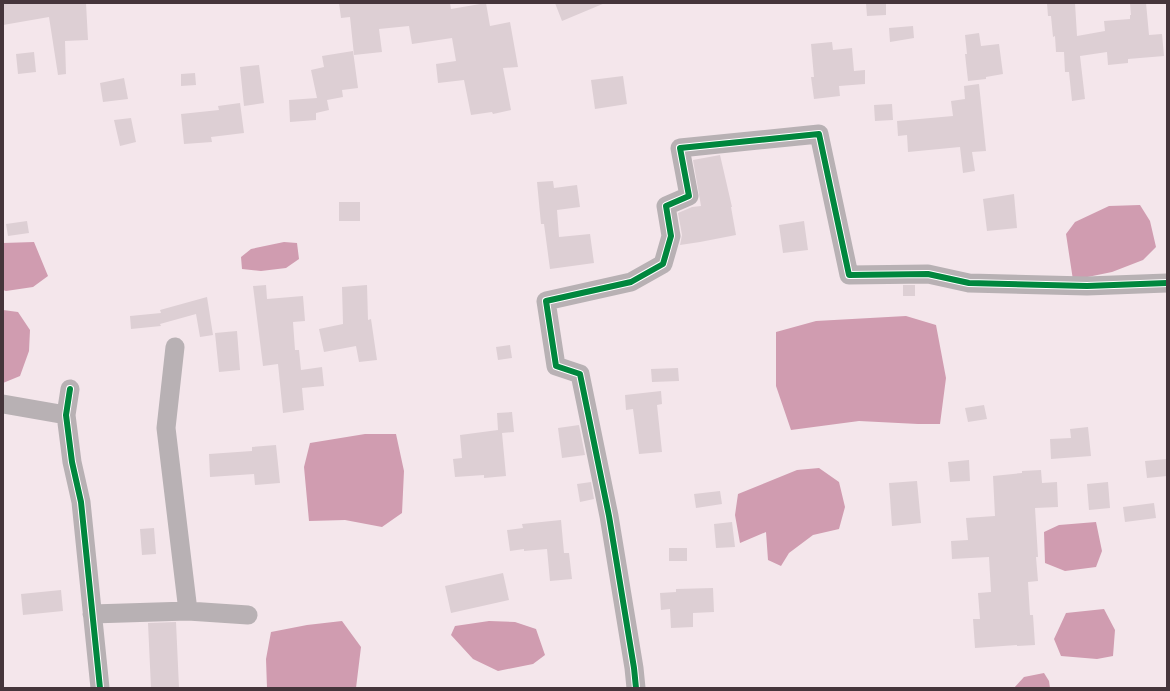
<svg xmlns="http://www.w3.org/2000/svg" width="1170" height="691" viewBox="0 0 1170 691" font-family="Poppins,sans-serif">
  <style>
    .water { fill: #d09cb0 }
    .building { fill: #ddcfd4 }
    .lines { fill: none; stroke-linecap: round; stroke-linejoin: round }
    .minor { stroke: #b8b1b4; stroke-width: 19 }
    .cycleway-casing { stroke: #fff; stroke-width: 8 }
    .cycleway { stroke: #00873e; stroke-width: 6 }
  </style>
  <rect width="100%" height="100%" fill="#f4e6eb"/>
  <path class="water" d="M 1140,205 L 1150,221 L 1156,247 L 1143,260 L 1112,272 L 1073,280 L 1066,234 L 1075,222 L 1109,206 Z
    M 34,242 L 48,276 L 33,287 L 6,291 L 3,290 L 3,243 Z
    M 284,242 L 297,243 L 299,259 L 286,268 L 261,271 L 242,269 L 241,257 L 251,249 Z
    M 3,310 L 18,312 L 30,330 L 29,351 L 20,376 L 3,383 Z
    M 906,316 L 936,325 L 946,378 L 940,424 L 918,424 L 859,421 L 791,430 L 776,386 L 776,332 L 816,321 Z
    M 365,434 L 396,434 L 404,471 L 402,513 L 382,527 L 345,520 L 309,521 L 304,467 L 310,443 Z
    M 819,468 L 839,482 L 845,507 L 839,529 L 813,535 L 789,553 L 781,566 L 768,560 L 766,532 L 740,543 L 735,515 L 738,494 L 797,470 Z
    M 1096,522 L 1102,551 L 1096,567 L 1065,571 L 1045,563 L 1044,532 L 1059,525 Z
    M 1104,609 L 1115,630 L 1113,656 L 1097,659 L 1061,656 L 1054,639 L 1066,613 Z
    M 342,621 L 361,647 L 356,688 L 267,688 L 266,659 L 271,632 L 307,625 Z
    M 489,621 L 515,622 L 536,629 L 545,655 L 533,664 L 498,671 L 473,659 L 451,635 L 455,626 Z
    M 1044,673 L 1049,681 L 1050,688 L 1014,688 L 1024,677 Z"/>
  <path class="building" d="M 3,3 L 86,3 L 88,40 L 65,41 L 66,74 L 58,75 L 49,17 L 3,25 Z
    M 339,3 L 450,3 L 451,9 L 486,3 L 490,26 L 510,22 L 518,67 L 503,68 L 511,110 L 493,114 L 492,112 L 471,115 L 464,80 L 438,83 L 436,64 L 456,61 L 452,38 L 412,44 L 409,26 L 379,29 L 382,52 L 354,55 L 350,17 L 341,18 Z
    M 555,3 L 605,3 L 562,21 Z
    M 866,3 L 886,3 L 886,15 L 867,16 Z
    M 1047,3 L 1075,3 L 1077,36 L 1105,31 L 1104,21 L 1130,19 L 1130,15 L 1131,15 L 1130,3 L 1146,3 L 1149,35 L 1162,34 L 1164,56 L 1128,59 L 1128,63 L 1108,65 L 1107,52 L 1080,56 L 1085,99 L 1072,101 L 1069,72 L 1065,72 L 1064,52 L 1056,52 L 1055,36 L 1053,37 L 1051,16 L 1048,16 Z
    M 913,26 L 914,38 L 890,42 L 889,28 Z
    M 979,33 L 981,46 L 999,44 L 1003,74 L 986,77 L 986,79 L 968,81 L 965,54 L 967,54 L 965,35 Z
    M 832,42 L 833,50 L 852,48 L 854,71 L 865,70 L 865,84 L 839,86 L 840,96 L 814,99 L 811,77 L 814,77 L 811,44 Z
    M 353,51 L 358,88 L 342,90 L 343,97 L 327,100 L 329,110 L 316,113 L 316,120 L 290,122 L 289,100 L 317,98 L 311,70 L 324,67 L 322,56 Z
    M 34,52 L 36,72 L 18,74 L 16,54 Z
    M 259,65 L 264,103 L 244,106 L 240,67 Z
    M 195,73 L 196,85 L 181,86 L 181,74 Z
    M 623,76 L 627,104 L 595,109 L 591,80 Z
    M 124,78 L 128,99 L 103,102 L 100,83 Z
    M 979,84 L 986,151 L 972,152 L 975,171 L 963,173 L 960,147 L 908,152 L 907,135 L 898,136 L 897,121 L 953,116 L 951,101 L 965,99 L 964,86 Z
    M 240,103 L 244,133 L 211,137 L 212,142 L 184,144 L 181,114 L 219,110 L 218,106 Z
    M 892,104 L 893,120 L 875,121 L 874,105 Z
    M 131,118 L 136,142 L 120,146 L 114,120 Z
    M 720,155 L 732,207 L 731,207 L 736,235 L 700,242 L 680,245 L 682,235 L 678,213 L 692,207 L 701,206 L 693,160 Z
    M 553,181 L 554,188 L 577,185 L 580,207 L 557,210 L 559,237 L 590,234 L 594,263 L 550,269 L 544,224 L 541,224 L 537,182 Z
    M 1014,194 L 1017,228 L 987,231 L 983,199 Z
    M 339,202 L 360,202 L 360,221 L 339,221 Z
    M 27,221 L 29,233 L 8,236 L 6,224 Z
    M 804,221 L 808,250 L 783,253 L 779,225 Z
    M 266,285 L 267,299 L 303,296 L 305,321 L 293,322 L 295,350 L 299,350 L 301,370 L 322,367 L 324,386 L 302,388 L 304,410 L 283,413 L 278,364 L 263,366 L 253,286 Z
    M 367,285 L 368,320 L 371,319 L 377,360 L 359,362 L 356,346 L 324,352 L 319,329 L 343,324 L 342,287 Z
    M 903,285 L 915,285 L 915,296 L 903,296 Z
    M 207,297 L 213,335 L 200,337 L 196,314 L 160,324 L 161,326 L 131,329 L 130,316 L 161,313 L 160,310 Z
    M 237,331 L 240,370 L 219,372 L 215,333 Z
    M 510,345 L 512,358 L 498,360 L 496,347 Z
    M 678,368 L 679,381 L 652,382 L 651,369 Z
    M 661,391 L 662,404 L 657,405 L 662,452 L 639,454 L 633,409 L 626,410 L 625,395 Z
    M 984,405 L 987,419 L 968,422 L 965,408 Z
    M 512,412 L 514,432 L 502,433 L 506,476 L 484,478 L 484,475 L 455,477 L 453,459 L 462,458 L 460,435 L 498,430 L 497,413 Z
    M 579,425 L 585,455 L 562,458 L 558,428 Z
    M 1088,427 L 1091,456 L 1051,459 L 1050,439 L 1071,438 L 1070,429 Z
    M 276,445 L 280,483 L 255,485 L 254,474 L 210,477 L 209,454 L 252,451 L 252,447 Z
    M 1167,459 L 1167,476 L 1147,478 L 1145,461 Z
    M 969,460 L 970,481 L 950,482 L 948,462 Z
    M 1041,470 L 1042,483 L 1057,482 L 1058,507 L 1035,508 L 1038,557 L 1036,557 L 1038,581 L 1028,582 L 1030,615 L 1033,615 L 1035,645 L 1017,646 L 1017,645 L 975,648 L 973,619 L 980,619 L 978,593 L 991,592 L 989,557 L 952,559 L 951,541 L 968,540 L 966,518 L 995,516 L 993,476 L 1022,473 L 1022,471 Z
    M 917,481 L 921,523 L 892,526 L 889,483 Z
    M 591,482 L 594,499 L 580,502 L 577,484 Z
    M 1108,482 L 1110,508 L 1089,510 L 1087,484 Z
    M 720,491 L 722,504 L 696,508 L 694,494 Z
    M 1154,503 L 1156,518 L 1125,522 L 1123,507 Z
    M 561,520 L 564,553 L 569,553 L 572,579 L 550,581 L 547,549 L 524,551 L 524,549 L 510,551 L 507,530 L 523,528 L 522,524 Z
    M 732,522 L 735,547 L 716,548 L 714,524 Z
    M 154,528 L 156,554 L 142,555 L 140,529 Z
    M 669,548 L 687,548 L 687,561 L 669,561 Z
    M 503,573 L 509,600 L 451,613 L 445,586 Z
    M 713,588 L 714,612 L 693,613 L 693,627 L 671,628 L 670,609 L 661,610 L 660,593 L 676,592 L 676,589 Z
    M 61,590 L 63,611 L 23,615 L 21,594 Z
    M 176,622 L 179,688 L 151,688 L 148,623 Z"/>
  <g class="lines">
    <path class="minor" d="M 175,347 L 166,428 L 188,611
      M 70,389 L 66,415 L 72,462 L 81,502 L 100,688
      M 3,404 L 66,415
      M 92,614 L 188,611 L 248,615
      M 636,688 L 634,668 L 609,516 L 580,374 L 556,366 L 546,301 L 631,282 L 663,264 L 671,236 L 666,206 L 689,196 L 680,148 L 819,134 L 849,275 L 928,274 L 969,283 L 1087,286 L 1167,283"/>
    <defs>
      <path id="cycleway" d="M 70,389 L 66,415 L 72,462 L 81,502 L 100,688
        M 636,688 L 634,668 L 609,516 L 580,374 L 556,366 L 546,301 L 631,282 L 663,264 L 671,236 L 666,206 L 689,196 L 680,148 L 819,134 L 849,275 L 928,274 L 969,283 L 1087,286 L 1167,283"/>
    </defs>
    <use href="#cycleway" class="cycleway-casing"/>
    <use href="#cycleway" class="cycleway"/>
  </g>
  <rect width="1170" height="691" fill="none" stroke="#45353b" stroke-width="8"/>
</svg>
